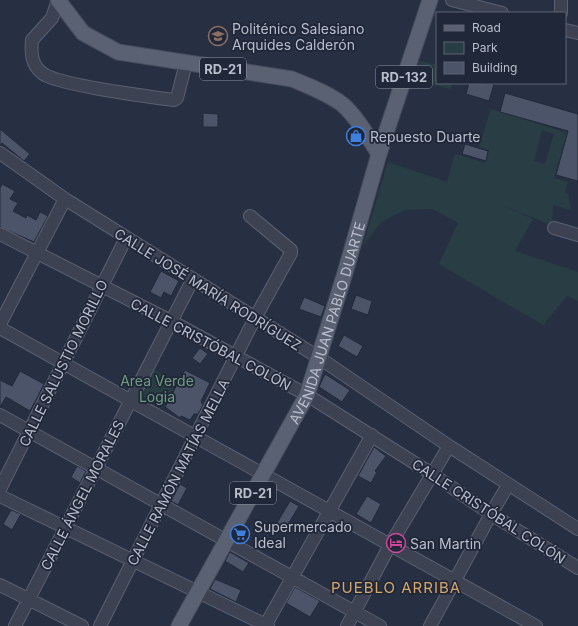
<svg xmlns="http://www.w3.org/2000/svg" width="578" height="626" viewBox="0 0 578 626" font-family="Inter,sans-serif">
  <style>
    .green { fill: #293e44; fill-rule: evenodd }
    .building { fill: #4b5469; stroke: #22293a }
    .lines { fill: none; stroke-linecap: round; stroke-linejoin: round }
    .minor-casing { stroke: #5a6070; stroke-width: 14 }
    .major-casing { stroke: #454b5c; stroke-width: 17 }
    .minor { stroke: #3c4252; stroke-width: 12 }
    .major { stroke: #5a6172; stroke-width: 15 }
    .labels { text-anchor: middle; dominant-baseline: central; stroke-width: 3.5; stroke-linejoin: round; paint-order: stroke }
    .shield { fill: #202738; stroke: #8b91a0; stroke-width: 1 }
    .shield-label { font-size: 13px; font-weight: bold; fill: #b9becc }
    .poi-label { font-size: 14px; fill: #b9becc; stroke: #202738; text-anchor: start }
    .street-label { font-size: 14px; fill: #b9becc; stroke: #202738 }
    .park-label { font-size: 14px; fill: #709d80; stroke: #202738 }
    .neighbourhood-label { font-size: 15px; letter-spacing: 1px; fill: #d6a66b; stroke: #202738 }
  </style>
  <rect width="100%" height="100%" fill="#273043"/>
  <path class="green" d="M 420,61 L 437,65 L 437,83 L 452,83 L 451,89 L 414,79 Z
    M 491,109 L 567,133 L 554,178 L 568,182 L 565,193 L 568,194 L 571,210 L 553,205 L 552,225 L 501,205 L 533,219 L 515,251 L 578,272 L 578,301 L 567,296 L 543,325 L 439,264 L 458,223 L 433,209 L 405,210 L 381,222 L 363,246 L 388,162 L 447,182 L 455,154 L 485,163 L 489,150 L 479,147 ZM 542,130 L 554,134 L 545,164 L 534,161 Z
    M 151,368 L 177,382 L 163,408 L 138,394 Z"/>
  <path class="building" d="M 469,83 L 494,84 L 489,101 L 466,94 Z
    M 505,93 L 578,114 L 578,181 L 556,175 L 568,131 L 500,112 Z
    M 203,113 L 218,114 L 218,127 L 203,127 Z
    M 0,129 L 30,154 L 24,161 L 2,143 L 0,146 Z
    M 465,144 L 488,151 L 486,161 L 462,154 Z
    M 2,184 L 15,191 L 10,199 L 18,203 L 13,211 L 26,218 L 27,215 L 36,220 L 40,212 L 48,216 L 34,242 L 0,227 L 0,188 Z
    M 161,271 L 179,281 L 171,296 L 164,292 L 161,298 L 150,292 Z
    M 356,295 L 372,301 L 368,315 L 351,309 Z
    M 304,297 L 325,306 L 321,317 L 299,309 Z
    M 344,335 L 363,346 L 357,357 L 338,346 Z
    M 200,348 L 208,354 L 200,364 L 192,358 Z
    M 185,370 L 210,383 L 201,401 L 203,405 L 198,414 L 194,414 L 190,420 L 181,416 L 180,418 L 165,407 Z
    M 20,371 L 44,384 L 38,396 L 30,411 L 6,397 L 0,407 L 0,380 L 12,386 Z
    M 325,374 L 350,390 L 342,402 L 319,387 Z
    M 374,447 L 386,456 L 375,471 L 377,472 L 371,483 L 358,476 Z
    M 77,466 L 86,471 L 80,483 L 71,477 Z
    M 180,484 L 187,488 L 178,505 L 171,501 Z
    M 367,496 L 381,504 L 371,523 L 356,514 Z
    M 290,501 L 299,506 L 283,533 L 274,528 Z
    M 11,510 L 21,514 L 12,530 L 3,524 Z
    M 230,552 L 249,563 L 243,572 L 225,561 Z
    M 215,579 L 241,590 L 236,602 L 210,589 Z
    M 295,587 L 320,601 L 310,617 L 286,603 Z"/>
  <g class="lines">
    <defs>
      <path id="minor" d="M 58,0 L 52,18 L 32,40 C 31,53 31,64 42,73 C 57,85 151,97 174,100 L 177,98 L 186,63
        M 452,0 L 502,13
        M 561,13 L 561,0
        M 565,30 L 578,33
        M 0,153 L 65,199 L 318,357 L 449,446 L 578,529
        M 554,228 L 578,235
        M 0,234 L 171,321 L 307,395 L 432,474 L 491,514 L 578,568
        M 0,324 L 65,199
        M 0,328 L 536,626
        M 0,415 L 380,626
        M 0,489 L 126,238
        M 0,496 L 268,626
        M 0,585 L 82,626
        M 15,626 L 193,279
        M 100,626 L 255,318 L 291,253 L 291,250 L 250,216
        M 265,626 L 372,435
        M 347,626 L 390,545 L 449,446
        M 430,626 L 491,514 L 508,485"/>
      <g id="major">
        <path d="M 58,0 L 83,33 L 118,52 L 292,79 C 309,86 327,93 342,104 C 357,117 368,137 379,154"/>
        <path id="s1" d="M 179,626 L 307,395 L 345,273 L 379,154 L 430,0"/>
      </g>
    </defs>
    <use href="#minor" class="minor-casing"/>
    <use href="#major" class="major-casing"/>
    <use href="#minor" class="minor"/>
    <use href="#major" class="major"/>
  </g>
  <defs>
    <symbol id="school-ring" viewBox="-11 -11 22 22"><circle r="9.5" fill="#202738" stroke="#8d6e63" stroke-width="1.5"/><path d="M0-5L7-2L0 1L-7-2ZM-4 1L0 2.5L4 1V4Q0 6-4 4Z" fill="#8d6e63"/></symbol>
    <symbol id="shop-ring" viewBox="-11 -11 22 22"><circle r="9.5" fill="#202738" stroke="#3f7fe0" stroke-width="1.5"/><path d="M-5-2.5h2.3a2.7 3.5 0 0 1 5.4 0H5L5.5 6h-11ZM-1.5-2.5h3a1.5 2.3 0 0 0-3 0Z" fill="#3f7fe0"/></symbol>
    <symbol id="supermarket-ring" viewBox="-11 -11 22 22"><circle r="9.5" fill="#202738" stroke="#3f7fe0" stroke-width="1.5"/><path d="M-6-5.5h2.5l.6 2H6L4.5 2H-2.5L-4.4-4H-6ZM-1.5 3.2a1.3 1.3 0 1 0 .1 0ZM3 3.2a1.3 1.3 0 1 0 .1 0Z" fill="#3f7fe0"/></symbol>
    <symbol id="hotel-ring" viewBox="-11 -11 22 22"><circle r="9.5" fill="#202738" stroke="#d1479c" stroke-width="1.5"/><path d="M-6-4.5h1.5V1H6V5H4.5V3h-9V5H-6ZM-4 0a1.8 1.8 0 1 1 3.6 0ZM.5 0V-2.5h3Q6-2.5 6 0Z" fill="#d1479c"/></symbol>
  </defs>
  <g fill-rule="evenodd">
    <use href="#school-ring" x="207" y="25" width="22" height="22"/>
    <use href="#shop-ring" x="345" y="125" width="22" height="22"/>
    <use href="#supermarket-ring" x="229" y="523" width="22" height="22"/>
    <use href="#hotel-ring" x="385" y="532" width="22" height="22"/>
  </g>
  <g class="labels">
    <g class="shield">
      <rect x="200" y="58" width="46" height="22" rx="3"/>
      <rect x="376" y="66" width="56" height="22" rx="3"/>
      <rect x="230" y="482" width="46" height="22" rx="3"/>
    </g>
    <g class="shield-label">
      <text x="223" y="69">RD-21</text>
      <text x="404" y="77">RD-132</text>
      <text x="253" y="493">RD-21</text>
    </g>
    <g class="poi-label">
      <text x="232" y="28">Politénico Salesiano<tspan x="232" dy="16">Arquides Calderón</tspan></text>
      <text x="370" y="136">Repuesto Duarte</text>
      <text x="254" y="526">Supermercado<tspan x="254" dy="16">Ideal</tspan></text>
      <text x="410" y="543">San Martin</text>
    </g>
    <g class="street-label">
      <text transform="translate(208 289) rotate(32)">CALLE JOSÉ MARÍA RODRÍGUEZ</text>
      <text stroke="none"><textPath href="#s1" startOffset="339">AVENIDA JUAN PABLO DUARTE</textPath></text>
      <text transform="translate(211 344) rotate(28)">CALLE CRISTÓBAL COLÓN</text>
      <text transform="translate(63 363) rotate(-64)">CALLE SALUSTIO MORILLO</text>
      <text transform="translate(178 472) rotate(-63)">CALLE RAMÓN MATÍAS MELLA</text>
      <text transform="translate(82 495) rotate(-63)">CALLE ÁNGEL MORALES</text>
      <text transform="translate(489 511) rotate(33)">CALLE CRISTÓBAL COLÓN</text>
    </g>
    <g class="park-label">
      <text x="157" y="380">Area Verde<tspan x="157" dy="16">Logia</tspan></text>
    </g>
    <g class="neighbourhood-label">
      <text x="396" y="587">PUEBLO ARRIBA</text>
    </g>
  </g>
  <rect x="436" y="12" width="130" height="72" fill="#202738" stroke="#5d6373"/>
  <rect x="444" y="25" width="20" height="6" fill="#5a6172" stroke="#5d6373"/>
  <text x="472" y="32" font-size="12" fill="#b9becc">Road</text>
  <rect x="444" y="42" width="20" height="12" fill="#293e44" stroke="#5d6373"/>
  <text x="472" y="52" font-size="12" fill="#b9becc">Park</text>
  <rect x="444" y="62" width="20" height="12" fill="#4b5469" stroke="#5d6373"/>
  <text x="472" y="72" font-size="12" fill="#b9becc">Building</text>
</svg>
